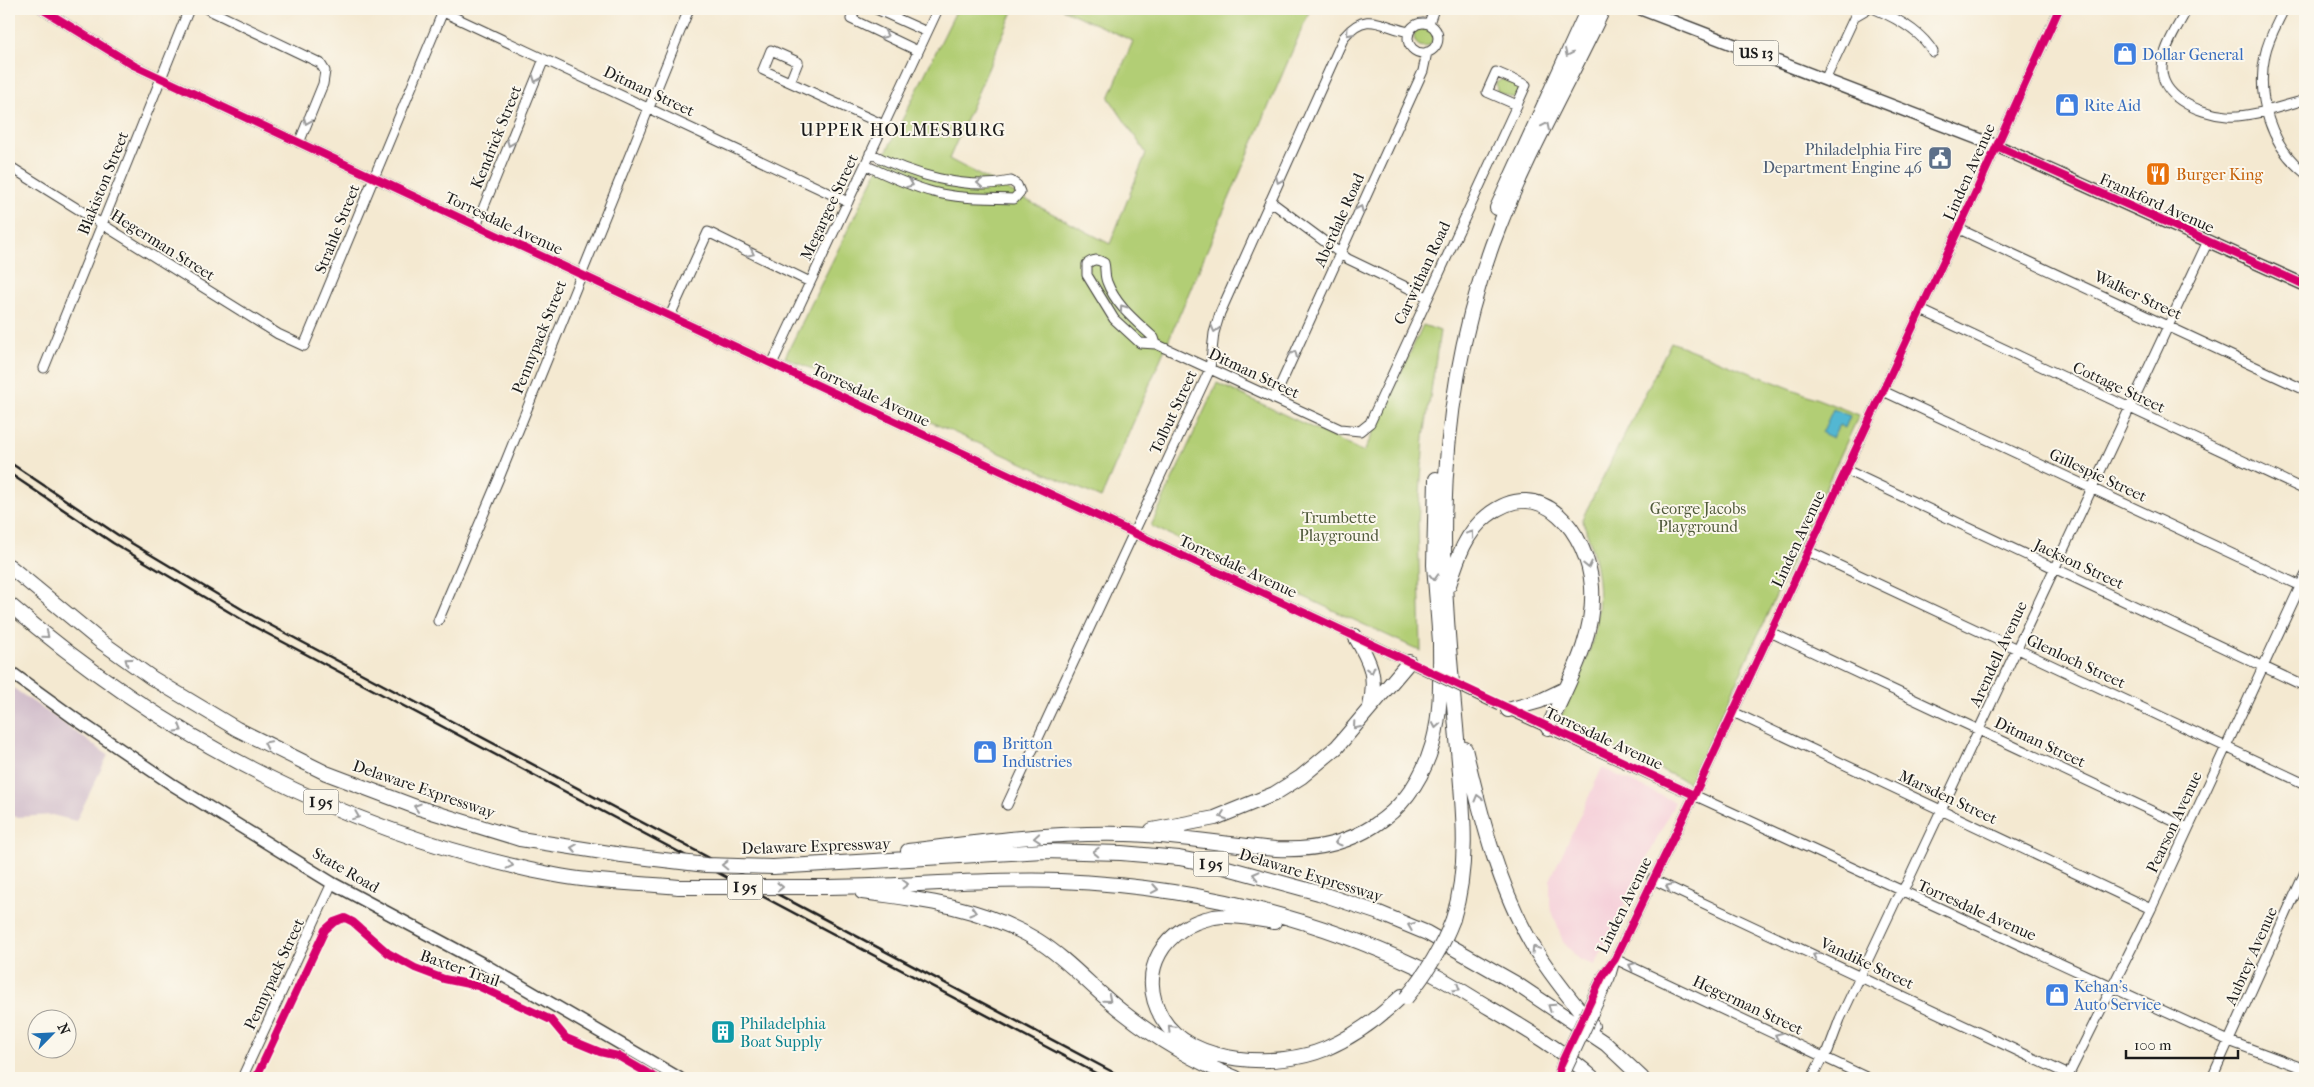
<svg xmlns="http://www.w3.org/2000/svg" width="2314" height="1087" viewBox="0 0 2314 1087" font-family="'IM FELL French Canon',serif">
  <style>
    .built { fill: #f5cfd9 }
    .industrial { fill: #d1bdcb }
    .green { fill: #b2ce74; stroke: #677548 }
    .water { fill: #53b7d2; stroke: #386a77 }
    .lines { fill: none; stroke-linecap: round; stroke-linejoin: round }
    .minor-casing { stroke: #3c3b37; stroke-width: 11 }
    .major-casing { stroke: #3c3b37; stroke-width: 14 }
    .highway-casing { stroke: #3c3b37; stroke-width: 16 }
    .minor { stroke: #fff; stroke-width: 9 }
    .major { stroke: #fff; stroke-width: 11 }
    .highway { stroke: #fff; stroke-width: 14 }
    .rail { stroke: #1c1c1c; stroke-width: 2.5 }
    .minor-bridge-casing { stroke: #3c3b37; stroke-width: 11; stroke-linecap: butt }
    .highway-bridge-casing { stroke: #3c3b37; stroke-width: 16; stroke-linecap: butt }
    .minor-bridge { stroke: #fff; stroke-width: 9 }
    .highway-bridge { stroke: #fff; stroke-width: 14 }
    .cycleway-casing { stroke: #fbf7ec; stroke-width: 11 }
    .cycleway { stroke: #d6006c; stroke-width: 8 }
    .oneway { stroke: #999 }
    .labels { text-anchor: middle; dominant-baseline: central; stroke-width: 4; stroke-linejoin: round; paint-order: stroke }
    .shield { fill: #fbf7ec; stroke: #5f5e5a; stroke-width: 1 }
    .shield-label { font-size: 15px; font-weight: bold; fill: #1c1c1c }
    .shop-label { font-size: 16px; fill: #366cbe; stroke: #fbf7ec; text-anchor: start }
    .street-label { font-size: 16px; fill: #1c1c1c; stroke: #fbf7ec }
    .service-label { font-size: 16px; fill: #4e5e75; stroke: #fbf7ec; text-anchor: end }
    .food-label { font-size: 16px; fill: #c56008; stroke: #fbf7ec; text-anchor: start }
    .park-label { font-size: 16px; fill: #505a3b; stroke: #fbf7ec }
    .culture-label { font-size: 16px; fill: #0d838f; stroke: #fbf7ec; text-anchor: start }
    .neighbourhood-label { font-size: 18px; letter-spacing: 1px; fill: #1c1c1c; stroke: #fbf7ec }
  </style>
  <rect width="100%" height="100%" fill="#fbf7ec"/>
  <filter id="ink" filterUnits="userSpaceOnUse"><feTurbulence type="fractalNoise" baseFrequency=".02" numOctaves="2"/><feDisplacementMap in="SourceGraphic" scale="10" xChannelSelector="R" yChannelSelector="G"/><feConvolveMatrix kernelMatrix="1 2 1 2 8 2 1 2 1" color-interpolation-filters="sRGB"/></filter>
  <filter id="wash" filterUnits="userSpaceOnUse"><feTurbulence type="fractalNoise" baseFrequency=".0096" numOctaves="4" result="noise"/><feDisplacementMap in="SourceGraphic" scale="20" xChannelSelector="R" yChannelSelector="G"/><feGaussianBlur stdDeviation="1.12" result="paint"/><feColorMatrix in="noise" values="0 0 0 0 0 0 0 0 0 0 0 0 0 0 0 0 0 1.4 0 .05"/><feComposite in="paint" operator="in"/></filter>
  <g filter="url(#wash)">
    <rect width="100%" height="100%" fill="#f4e9d1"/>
    <path class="built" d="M 1602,768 L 1675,802 L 1595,965 L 1580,960 L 1563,942 L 1550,905 L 1550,880 Z"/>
    <path class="industrial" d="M 9,685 L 108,755 L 76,821 L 52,815 L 17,817 L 9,815 Z"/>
    <path class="green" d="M 957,9 L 1014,9 L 949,159 L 1110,244 L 1146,153 L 1109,98 L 1133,41 L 1062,9 L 1299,9 L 1309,12 L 1101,498 L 785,357 Z
      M1414 37a10 10 0 1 1 20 0a10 10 0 1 1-20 0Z
      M 1502,79 L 1518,86 L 1519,91 L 1515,98 L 1497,92 L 1496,83 Z
      M 1423,325 L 1440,331 L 1424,437 L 1418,522 L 1421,651 L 1151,526 L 1217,383 L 1364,452 Z
      M 1671,342 L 1859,415 L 1690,783 L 1558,723 C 1595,645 1615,604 1582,519 Z"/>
    <path class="water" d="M 1833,409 L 1850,416 L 1845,428 L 1839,425 L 1833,438 L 1822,433 Z"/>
  </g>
  <g filter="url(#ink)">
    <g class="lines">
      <defs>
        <path id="minor" d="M 42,9 L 133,65 L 1412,663
          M 207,9 L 320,63 L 325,71 L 323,84 L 299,143
          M 437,9 L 848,202
          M 856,9 L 851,19 L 918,51
          M 876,9 L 927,32
          M 1875,9 C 1896,18 1922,32 1933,52
          M 2187,9 C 2179,25 2166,43 2163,61 C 2155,95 2198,114 2227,116 C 2250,118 2282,106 2305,100
          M 2284,9 C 2277,24 2268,39 2265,55 C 2256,98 2271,146 2305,173
          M 1429,23 L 1434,9
          M1408 38a15 15 0 1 1 30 0a15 15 0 1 1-30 0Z
          M 1825,80 L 1855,16 L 1867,9
          M 790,82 L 798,62 L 771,50 L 763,70 L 884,125
          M 865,165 C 887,175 909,186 933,192 C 960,199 987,198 1014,199 L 1020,192 L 1017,185 L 1011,181 C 966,191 910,174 870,153
          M 9,166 L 278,334 L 304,346 L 444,9
          M 1270,201 L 1348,259 L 1427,297
          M 476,226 L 544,59
          M 1959,229 L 2305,390
          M 1921,310 L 2305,490
          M 670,316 L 708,232 L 810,282
          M 1156,344 L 1154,338 C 1136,321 1116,306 1107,282 C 1104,275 1106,269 1104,263 C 1097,259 1093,259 1087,264 L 1087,275 L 1114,319 L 1140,343 L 1156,344 L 1340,429 L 1360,431 L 1370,423 L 1517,105 L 1526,85 L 1496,72 L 1487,92 L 1517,105
          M 772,364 L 938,9
          M 44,368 L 189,9
          M 1883,391 L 2301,586
          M 1274,399 L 1423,71 L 1427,52
          M 1846,470 L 2300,684
          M 1808,551 L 2305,784
          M 438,621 L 499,478 L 689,9
          M 1770,632 L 2188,828
          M 1509,710 L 2229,1041 L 2305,1069
          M 1733,712 L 2151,909
          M 1007,805 L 1210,369 L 1214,333 L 1220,313 L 1344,37 C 1367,9 1382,27 1409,32
          M 1652,879 L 2069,1075
          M 1615,959 L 1868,1078
          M 1587,1008 L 1603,975 L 1615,959 L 1699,785 L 1974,196 L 2059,9
          M 1593,1014 L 1610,978 L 1614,964
          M 242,1078 L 332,883
          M 1557,1078 L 1561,1064
          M 1812,1078 L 1823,1056 L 1828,1051 L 1840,1019 L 1896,900 L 1907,883 L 2208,241
          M 2067,1078 L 2151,909 L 2305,576
          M 2212,1078 L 2305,872"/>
        <path id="major" d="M 1641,9 L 1997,146 L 2305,285
          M 9,671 L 74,718 L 173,785 L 332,883 L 485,965 L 679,1078"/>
        <path id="highway" d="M 1497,208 L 1588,9
          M 1436,479 L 1434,565 L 1440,642
          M 9,566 L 100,641 L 152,678 L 237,729 L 326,773 L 416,807 L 520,839 L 622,855
          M 1449,585 C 1457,560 1465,533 1487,516 C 1542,472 1588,534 1592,587 C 1595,639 1568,682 1548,728
          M 9,604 C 164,738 352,836 555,875 C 593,883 639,883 679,887
          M 1355,636 C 1371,663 1377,676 1370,707
          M 1508,710 L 1540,701 L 1565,689
          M 1465,749 C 1481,815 1498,887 1533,946 C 1550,975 1571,999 1592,1026
          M 1152,830 L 1215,818 L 1274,794 L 1301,777 L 1337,747 L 1409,662
          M 908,851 C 979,842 1053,832 1126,834 C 1176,835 1226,845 1276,849 C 1351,853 1412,817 1433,743 C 1442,710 1440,675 1440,641
          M 773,867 L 1043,851 L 1121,853 L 1179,858 L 1220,866 L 1319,893 L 1379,913 L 1427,933 L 1515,983 L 1606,1044 L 1642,1078
          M 810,887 C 893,888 977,878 1060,881 C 1183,886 1306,914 1418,967 C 1443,978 1466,994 1490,1008 C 1526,1029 1563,1051 1593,1078
          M 862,892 C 922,899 984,908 1037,940 C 1069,960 1094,990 1124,1013 C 1158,1040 1196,1062 1236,1078
          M 1453,919 C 1470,863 1463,808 1458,750 C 1452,680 1444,608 1444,538 C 1444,431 1460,326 1499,227 C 1528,152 1569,82 1603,9
          M 1274,922 C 1256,919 1233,914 1214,917 C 1165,926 1135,971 1162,1018 C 1190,1066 1280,1068 1325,1049 C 1355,1036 1379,1018 1402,996"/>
      </defs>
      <use href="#minor" class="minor-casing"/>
      <use href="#major" class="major-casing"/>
      <use href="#highway" class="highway-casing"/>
      <use href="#minor" class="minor"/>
      <use href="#major" class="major"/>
      <use href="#highway" class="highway"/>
      <path class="rail" d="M 9,462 L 118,535 L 255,617 L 1124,1078
        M 9,473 L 113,543 L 251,625 L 1105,1078"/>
      <defs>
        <path id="minor-bridge" d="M 1415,665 L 1500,706
          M 1561,1064 L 1587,1008
          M 1567,1070 L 1593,1014"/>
        <path id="highway-bridge" d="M 622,855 L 706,865 L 773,867
          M 679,887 L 810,887
          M 1406,998 C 1426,974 1442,948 1453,919"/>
      </defs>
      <use href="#minor-bridge" class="minor-bridge-casing"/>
      <use href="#highway-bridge" class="highway-bridge-casing"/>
      <use href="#minor-bridge" class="minor-bridge"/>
      <use href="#highway-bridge" class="highway-bridge"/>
      <defs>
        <path id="cycleway" d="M 42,9 L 133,65 L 1694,795
          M 1997,146 L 2305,285
          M 256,1078 L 325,930 L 334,922 L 345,918 L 353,922 L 388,953 L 415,968 L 444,979 L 478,986 L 551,1020 L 566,1038 L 600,1052 L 618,1056 L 656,1078
          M 1557,1078 L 1561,1064 L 1603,975 L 1615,959 L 1699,785 L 1974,196 L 2059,9"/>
      </defs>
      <use href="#cycleway" class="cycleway-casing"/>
      <use href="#cycleway" class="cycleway"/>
    </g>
    <defs><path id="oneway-chevron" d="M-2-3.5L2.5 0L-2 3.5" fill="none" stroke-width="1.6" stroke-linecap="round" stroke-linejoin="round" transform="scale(1.25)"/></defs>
    <g class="oneway">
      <use href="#oneway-chevron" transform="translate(1349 33) rotate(132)"/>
      <use href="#oneway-chevron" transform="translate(885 35) rotate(25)"/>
      <use href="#oneway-chevron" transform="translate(1568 53) rotate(115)"/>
      <use href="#oneway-chevron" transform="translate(536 79) rotate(112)"/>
      <use href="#oneway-chevron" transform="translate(307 121) rotate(112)"/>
      <use href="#oneway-chevron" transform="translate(1546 126) rotate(-64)"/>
      <use href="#oneway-chevron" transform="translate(510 143) rotate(112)"/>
      <use href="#oneway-chevron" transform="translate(1279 180) rotate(114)"/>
      <use href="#oneway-chevron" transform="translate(980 183) rotate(-177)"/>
      <use href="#oneway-chevron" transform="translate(910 184) rotate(22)"/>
      <use href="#oneway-chevron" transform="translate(1360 209) rotate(-66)"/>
      <use href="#oneway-chevron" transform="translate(751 253) rotate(26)"/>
      <use href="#oneway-chevron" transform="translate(1123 308) rotate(-126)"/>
      <use href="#oneway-chevron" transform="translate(1215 329) rotate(105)"/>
      <use href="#oneway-chevron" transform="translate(1294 354) rotate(-66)"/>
      <use href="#oneway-chevron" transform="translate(1471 534) rotate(-55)"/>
      <use href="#oneway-chevron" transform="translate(1588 565) rotate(77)"/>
      <use href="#oneway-chevron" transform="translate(1434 577) rotate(87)"/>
      <use href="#oneway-chevron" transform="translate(46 635) rotate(39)"/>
      <use href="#oneway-chevron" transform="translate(128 661) rotate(-144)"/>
      <use href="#oneway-chevron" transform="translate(1371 670) rotate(76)"/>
      <use href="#oneway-chevron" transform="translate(1436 725) rotate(100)"/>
      <use href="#oneway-chevron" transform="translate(1356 726) rotate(131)"/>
      <use href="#oneway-chevron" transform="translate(179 729) rotate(31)"/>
      <use href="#oneway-chevron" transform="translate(267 744) rotate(-154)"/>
      <use href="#oneway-chevron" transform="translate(1478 798) rotate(-105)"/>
      <use href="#oneway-chevron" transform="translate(417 807) rotate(-162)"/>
      <use href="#oneway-chevron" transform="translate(356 816) rotate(22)"/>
      <use href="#oneway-chevron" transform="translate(1223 816) rotate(160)"/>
      <use href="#oneway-chevron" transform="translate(1037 838) rotate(175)"/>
      <use href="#oneway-chevron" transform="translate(1338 842) rotate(163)"/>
      <use href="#oneway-chevron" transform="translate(574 848) rotate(-171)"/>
      <use href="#oneway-chevron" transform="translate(1096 852) rotate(-178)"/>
      <use href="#oneway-chevron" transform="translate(510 865) rotate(13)"/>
      <use href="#oneway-chevron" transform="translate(725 865) rotate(-179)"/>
      <use href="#oneway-chevron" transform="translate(1256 875) rotate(-166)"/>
      <use href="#oneway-chevron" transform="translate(905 884) rotate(-1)"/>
      <use href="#oneway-chevron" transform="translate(780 887) rotate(-1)"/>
      <use href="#oneway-chevron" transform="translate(1669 887) rotate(-155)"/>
      <use href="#oneway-chevron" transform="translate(1155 889) rotate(10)"/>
      <use href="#oneway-chevron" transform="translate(973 912) rotate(17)"/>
      <use href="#oneway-chevron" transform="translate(1411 926) rotate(-158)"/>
      <use href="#oneway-chevron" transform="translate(1535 949) rotate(-121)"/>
      <use href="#oneway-chevron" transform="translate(1816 956) rotate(-155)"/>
      <use href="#oneway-chevron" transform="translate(1632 966) rotate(-155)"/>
      <use href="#oneway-chevron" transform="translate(1457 988) rotate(31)"/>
      <use href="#oneway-chevron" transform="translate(1108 999) rotate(41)"/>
      <use href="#oneway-chevron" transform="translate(1551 1007) rotate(-146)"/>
      <use href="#oneway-chevron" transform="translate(1171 1028) rotate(-133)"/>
      <use href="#oneway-chevron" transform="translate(1778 1036) rotate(-155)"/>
    </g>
  </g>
  <defs>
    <symbol id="shop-square" viewBox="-11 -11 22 22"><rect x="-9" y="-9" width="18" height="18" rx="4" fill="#3f7fe0" stroke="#fbf7ec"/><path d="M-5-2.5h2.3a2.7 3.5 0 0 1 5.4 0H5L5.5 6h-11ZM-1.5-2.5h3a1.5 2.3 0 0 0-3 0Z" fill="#fff"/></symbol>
    <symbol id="civic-square" viewBox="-11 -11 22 22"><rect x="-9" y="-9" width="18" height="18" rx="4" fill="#5c6f8a" stroke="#fbf7ec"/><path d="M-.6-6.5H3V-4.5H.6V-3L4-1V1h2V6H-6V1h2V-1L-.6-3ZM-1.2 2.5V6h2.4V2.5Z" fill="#fff"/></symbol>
    <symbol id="restaurant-square" viewBox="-11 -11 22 22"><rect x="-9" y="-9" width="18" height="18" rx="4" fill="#e8710a" stroke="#fbf7ec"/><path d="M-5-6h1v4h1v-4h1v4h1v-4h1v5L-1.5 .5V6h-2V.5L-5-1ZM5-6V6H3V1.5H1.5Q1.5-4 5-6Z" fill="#fff"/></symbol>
    <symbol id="building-square" viewBox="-11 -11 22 22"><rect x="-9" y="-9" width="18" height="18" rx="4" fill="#0f9aa8" stroke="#fbf7ec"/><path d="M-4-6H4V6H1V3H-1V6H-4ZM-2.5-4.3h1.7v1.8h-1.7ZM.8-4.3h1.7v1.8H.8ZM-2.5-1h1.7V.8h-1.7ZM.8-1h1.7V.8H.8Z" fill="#fff"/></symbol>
  </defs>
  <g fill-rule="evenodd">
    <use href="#shop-square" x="2111" y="40" width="28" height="28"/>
    <use href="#shop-square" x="2053" y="91" width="28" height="28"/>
    <use href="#civic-square" x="1926" y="144" width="28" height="28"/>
    <use href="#restaurant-square" x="2144" y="160" width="28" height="28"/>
    <use href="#shop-square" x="971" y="738" width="28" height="28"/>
    <use href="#shop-square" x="2043" y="981" width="28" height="28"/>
    <use href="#building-square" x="709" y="1018" width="28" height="28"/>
  </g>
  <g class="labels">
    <g class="shield">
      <rect x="1733.5" y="40.5" width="45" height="25" rx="4"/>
      <rect x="303.5" y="789.5" width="35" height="25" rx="4"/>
      <rect x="1193.5" y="851.5" width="35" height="25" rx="4"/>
      <rect x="727.5" y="874.5" width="35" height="25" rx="4"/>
    </g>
    <g class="shield-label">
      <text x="1756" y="53">US 13</text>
      <text x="321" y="802">I 95</text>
      <text x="1211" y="864">I 95</text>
      <text x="745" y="887">I 95</text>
    </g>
    <g class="shop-label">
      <text x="2142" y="54">Dollar General</text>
      <text x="2084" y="105">Rite Aid</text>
      <text x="1002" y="743">Britton<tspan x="1002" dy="18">Industries</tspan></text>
      <text x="2074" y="986">Kehan's<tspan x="2074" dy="18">Auto Service</tspan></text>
    </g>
    <g class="street-label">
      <text transform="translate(649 91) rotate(25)">Ditman Street</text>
      <text transform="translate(496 137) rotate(-68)">Kendrick Street</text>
      <text transform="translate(1969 172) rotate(-66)">Linden Avenue</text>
      <text transform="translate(103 183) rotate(-68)">Blakiston Street</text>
      <text transform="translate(2157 203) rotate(24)">Frankford Avenue</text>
      <text transform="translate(829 207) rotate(-65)">Megargee Street</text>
      <text transform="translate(1339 220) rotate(-66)">Aberdale Road</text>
      <text transform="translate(504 223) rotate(25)">Torresdale Avenue</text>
      <text transform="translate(337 229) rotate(-68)">Strahle Street</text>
      <text transform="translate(163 245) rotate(32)">Hegerman Street</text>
      <text transform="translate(1422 273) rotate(-65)">Carwithan Road</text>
      <text transform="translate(2138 295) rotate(25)">Walker Street</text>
      <text transform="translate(539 337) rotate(-68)">Pennypack Street</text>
      <text transform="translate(1254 373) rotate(25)">Ditman Street</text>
      <text transform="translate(2119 387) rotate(25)">Cottage Street</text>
      <text transform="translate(871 395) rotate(25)">Torresdale Avenue</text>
      <text transform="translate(1173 412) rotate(-65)">Tolbut Street</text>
      <text transform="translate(2098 475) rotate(25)">Gillespie Street</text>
      <text transform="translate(1798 539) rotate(-65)">Linden Avenue</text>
      <text transform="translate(2079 564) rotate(25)">Jackson Street</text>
      <text transform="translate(1238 566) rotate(25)">Torresdale Avenue</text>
      <text transform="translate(1998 654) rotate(-65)">Arendell Avenue</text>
      <text transform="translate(2076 661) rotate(25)">Glenloch Street</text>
      <text transform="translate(1604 738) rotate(25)">Torresdale Avenue</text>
      <text transform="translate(2040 742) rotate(25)">Ditman Street</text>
      <text transform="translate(424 789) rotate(19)">Delaware Expressway</text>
      <text transform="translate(1948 797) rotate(25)">Marsden Street</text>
      <text transform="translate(2174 822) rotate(-65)">Pearson Avenue</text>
      <text transform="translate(816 846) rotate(-2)">Delaware Expressway</text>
      <text transform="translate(346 870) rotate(30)">State Road</text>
      <text transform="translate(1311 875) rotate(17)">Delaware Expressway</text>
      <text transform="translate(1624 905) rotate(-64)">Linden Avenue</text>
      <text transform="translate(1977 910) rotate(24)">Torresdale Avenue</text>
      <text transform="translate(2251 956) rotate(-66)">Aubrey Avenue</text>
      <text transform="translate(1867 963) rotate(25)">Vandike Street</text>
      <text transform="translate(460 968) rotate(19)">Baxter Trail</text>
      <text transform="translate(274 974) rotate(-65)">Pennypack Street</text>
      <text transform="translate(1748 1005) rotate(25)">Hegerman Street</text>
    </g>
    <g class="service-label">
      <text x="1922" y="149">Philadelphia Fire<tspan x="1922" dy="18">Department Engine 46</tspan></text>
    </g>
    <g class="food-label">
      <text x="2176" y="174">Burger King</text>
    </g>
    <g class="park-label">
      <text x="1698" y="508">George Jacobs<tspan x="1698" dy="18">Playground</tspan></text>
      <text x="1339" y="517">Trumbette<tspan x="1339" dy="18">Playground</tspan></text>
    </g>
    <g class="culture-label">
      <text x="740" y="1023">Philadelphia<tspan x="740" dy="18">Boat Supply</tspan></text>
    </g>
    <g class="neighbourhood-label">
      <text x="903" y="130">UPPER HOLMESBURG</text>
    </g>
  </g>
  <rect width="2314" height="1087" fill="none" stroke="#fbf7ec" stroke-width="30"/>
  <g transform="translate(52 1034) rotate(66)"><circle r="24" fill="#fbf7ec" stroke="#a29f99"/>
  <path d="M0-4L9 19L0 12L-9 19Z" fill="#1f6fb2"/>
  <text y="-8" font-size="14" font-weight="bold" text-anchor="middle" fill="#1c1c1c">N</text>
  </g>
  <path d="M2126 1050v8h112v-8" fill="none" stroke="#1c1c1c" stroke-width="2.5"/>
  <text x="2134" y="1050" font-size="15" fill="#1c1c1c" stroke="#fbf7ec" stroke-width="4" paint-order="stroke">100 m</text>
</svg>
